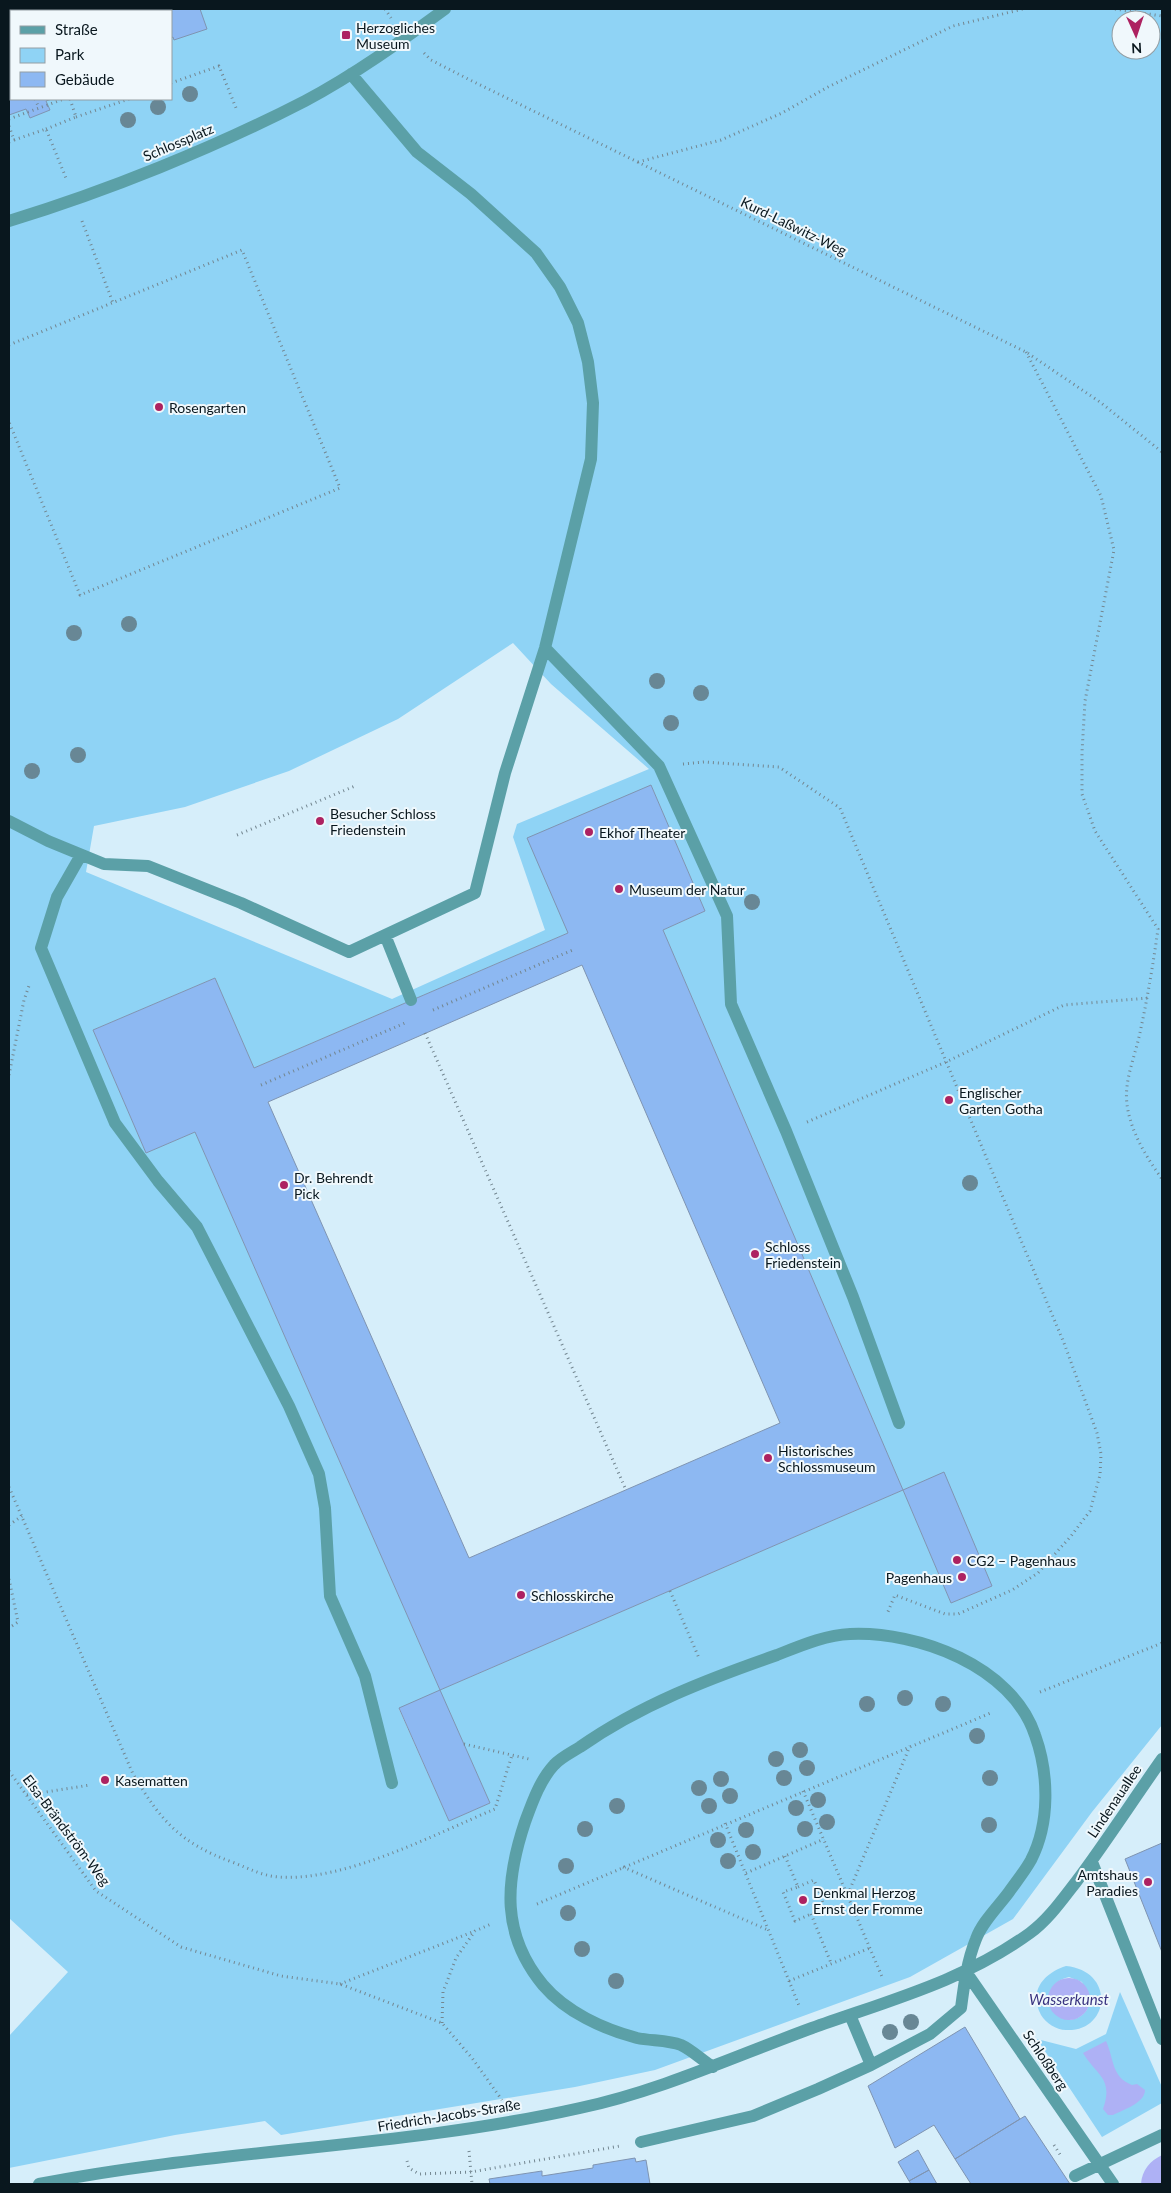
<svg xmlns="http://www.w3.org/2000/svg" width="1171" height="2193" viewBox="0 0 1171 2193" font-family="Lato,sans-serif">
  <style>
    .green { fill: #8fd3f5; fill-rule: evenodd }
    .water { fill: #aeb1f5 }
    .building { fill: #8db8f2; stroke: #7f94b1; fill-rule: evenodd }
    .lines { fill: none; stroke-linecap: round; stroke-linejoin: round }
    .path { stroke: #738690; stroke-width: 3; stroke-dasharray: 1 4; stroke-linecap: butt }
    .minor { stroke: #5ba0a7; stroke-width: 12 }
    .tree { fill: #688795 }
    .poi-dot { fill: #ad2261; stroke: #f0f8fc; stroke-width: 2 }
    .labels { text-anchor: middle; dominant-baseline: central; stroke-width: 4; stroke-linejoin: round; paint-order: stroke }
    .poi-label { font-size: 14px; fill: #09171e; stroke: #f0f8fc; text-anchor: start }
    .street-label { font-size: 14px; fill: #09171e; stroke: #f0f8fc }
    .water-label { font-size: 15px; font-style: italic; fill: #38327f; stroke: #f0f8fc }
  </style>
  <rect width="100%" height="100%" fill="#d6eefa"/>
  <path class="green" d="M 9,9 L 1162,9 L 1162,1725 L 1092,1812 L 1013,1919 L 910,1977 L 655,2070 L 575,2087 L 281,2135 L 265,2121 L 175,2135 L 9,2168 L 9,2036 L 68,1972 L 9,1918 ZM 11,11 L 171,11 L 171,99 L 11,99 ZM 1121,20 L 1151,20 L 1151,50 L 1121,50 ZM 513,643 L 551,684 L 649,769 L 517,824 L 513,837 L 545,930 L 392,999 L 86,872 L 94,826 L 185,807 L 289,771 L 398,719 ZM 651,785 L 705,911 L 663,930 L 903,1490 L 440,1690 L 195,1132 L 146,1153 L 93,1030 L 215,978 L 254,1068 L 568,933 ZM 944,1473 L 992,1586 L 951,1603 L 903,1490 ZM 440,1691 L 490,1803 L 449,1821 L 399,1709 Z
    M 1066,1966 C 1116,1971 1110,2032 1066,2030 C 1056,2030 1046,2023 1041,2015 C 1028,1991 1044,1973 1066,1966 ZM 1069,1977 L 1082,1982 L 1090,2002 C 1087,2013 1081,2018 1070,2020 L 1050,2007 C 1046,1992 1054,1980 1069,1977 Z
    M 1120,1992 L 1162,2087 L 1162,2103 L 1102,2137 L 1037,2039 L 1076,2049 L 1106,2034 Z"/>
  <path class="water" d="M1048 1999a21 21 0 1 1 42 0a21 21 0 1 1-42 0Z
    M 1106,2041 C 1114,2058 1111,2077 1132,2085 L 1137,2084 L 1145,2090 C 1145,2103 1123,2110 1113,2115 L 1108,2115 L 1103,2109 C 1114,2078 1096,2075 1083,2053 Z
    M 1162,2155 L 1162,2184 L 1141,2184 C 1142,2170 1150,2161 1162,2155 Z"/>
  <path class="building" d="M 9,9 L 200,9 L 207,29 L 174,40 L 173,37 L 171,38 L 171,11 L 11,11 L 11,99 L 52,99 L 46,101 L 50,110 L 30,118 L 26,109 L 9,115 Z
    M 651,785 L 705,911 L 663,930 L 903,1490 L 440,1690 L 195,1132 L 146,1153 L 93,1030 L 215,978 L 254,1068 L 568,933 L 527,838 ZM 582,965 L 780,1423 L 469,1558 L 268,1102 Z
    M 944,1472 L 992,1586 L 951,1603 L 903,1490 Z
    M 440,1690 L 490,1803 L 449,1821 L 399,1708 Z
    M 1162,1843 L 1162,1952 L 1125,1859 Z
    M 965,2027 L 1020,2119 L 955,2159 L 934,2125 L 895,2148 L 868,2086 Z
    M 1025,2116 L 1070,2184 L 971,2184 L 955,2159 Z
    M 918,2150 L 929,2170 L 909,2181 L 898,2162 Z
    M 635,2158 L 636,2162 L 646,2160 L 650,2184 L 490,2184 L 489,2179 L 542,2171 L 542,2176 L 593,2168 L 593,2165 Z
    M 929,2170 L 937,2184 L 911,2184 L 909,2181 Z"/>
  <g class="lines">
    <path class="path" d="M 385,9 L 391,18
      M 1115,9 L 1162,16
      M 424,53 L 431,60 L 468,79 L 1026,352 L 1100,402 L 1162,452
      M 171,83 L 219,66 L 236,108
      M 35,99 L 39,108
      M 76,117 L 129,99
      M 9,119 L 64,99
      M 9,126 L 14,140 L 46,129 L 66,178
      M 46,129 L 76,117 L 70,99
      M 9,142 L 14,140
      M 638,162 L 721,140 L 782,113 L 828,87 L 953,26 L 1023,9
      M 82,221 L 113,303
      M 9,345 L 242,250 L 340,488 L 80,595 L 9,422
      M 1026,352 L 1101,496 L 1114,550 L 1085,701 L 1082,752 L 1082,794 L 1095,831 L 1158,929 C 1153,965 1147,1001 1139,1037 C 1134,1059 1124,1082 1127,1104 C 1130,1131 1147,1158 1162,1179
      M 683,764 L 704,762 L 779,767 L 840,808 L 1064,1343 L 1097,1433 L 1101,1454 L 1100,1475 L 1090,1511 L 1071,1536 L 1038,1573 L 1012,1590 L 958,1614 L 945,1614 L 895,1595 L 887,1614
      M 237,835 L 355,786
      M 433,1010 L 575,949
      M 425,1033 L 626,1490
      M 9,1075 L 24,1000 L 30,983
      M 261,1085 L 405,1023
      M 807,1122 L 946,1062 L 1064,1005 L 1148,998
      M 9,1487 L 133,1774 C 161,1821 180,1843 232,1862 C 248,1868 262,1876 279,1877 C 344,1882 435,1834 495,1809 L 512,1755
      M 9,1525 L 22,1516
      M 9,1579 L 18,1622 L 9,1628
      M 670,1591 L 699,1658
      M 1040,1692 L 1162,1643
      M 464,1744 L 529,1759
      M 9,1771 L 96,1891 L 181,1947 L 281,1976 L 340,1984 L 442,2023 L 472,2058 L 502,2100
      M 803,1791 L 883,1979
      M 27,1795 L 90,1785
      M 725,1823 L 800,2008
      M 785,1856 L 798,1887 L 783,1892 L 795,1921 L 825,1908 L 814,1880 L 798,1887
      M 623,1867 L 768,1930
      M 746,1873 L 824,1839
      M 848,1894 L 910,1746
      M 537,1904 L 993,1712
      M 811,1914 L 831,1963
      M 789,1981 L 870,1948
      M 340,1984 L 475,1931
      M 442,2023 L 443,1992 L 456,1958 L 475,1931 L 491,1924
      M 1054,2145 L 1061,2156
      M 469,2151 L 472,2184
      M 407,2161 L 409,2168 L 419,2174 L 471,2172 L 620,2146"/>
    <path class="minor" d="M 9,221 C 107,191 214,148 305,101 C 354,75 400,42 445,9
      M 545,648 L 659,766 L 727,916 L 731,1004 L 786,1131 L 853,1297 L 899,1423
      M 9,821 L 48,841 L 104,864 L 148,866 L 241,903 L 349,952 L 475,893 L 505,773 L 545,648 L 591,459 L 593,403 L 588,362 L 578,323 L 560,287 L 536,253 L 471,194 L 417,152 L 351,74
      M 81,855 L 57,897 L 41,948 L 115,1123 L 158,1181 L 197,1227 L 289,1406 L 319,1474 L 325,1508 L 330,1596 L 365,1676 L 392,1783
      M 385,935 L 411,1000
      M 1092,1862 L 1162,2039
      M 966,1972 L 1113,2184
      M 713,2067 C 703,2061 692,2050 681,2045 C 668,2040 651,2041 637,2038 C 603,2029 566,2012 543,1985 C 501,1934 505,1882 525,1822 C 532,1803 540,1780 554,1765 C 560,1758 572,1752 580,1747 C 640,1705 708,1679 777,1655 C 800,1646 825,1635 850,1634 C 918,1631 1012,1666 1035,1735 C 1049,1774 1050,1823 1031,1860 C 1025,1871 1016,1882 1009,1892 C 998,1907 982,1922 976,1939 C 967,1961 964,1985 961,2008 L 930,2034 L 871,2065 L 850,2015
      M 641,2142 L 753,2116 L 818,2089 L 871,2065
      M 1075,2176 L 1162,2135
      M 39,2184 C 217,2149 402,2148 580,2108 C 660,2091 735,2056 812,2028 C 887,2001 964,1981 1030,1933 C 1048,1920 1062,1900 1076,1882 C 1106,1842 1133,1800 1162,1759"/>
  </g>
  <g class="tree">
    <circle cx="190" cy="94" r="8"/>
    <circle cx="158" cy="107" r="8"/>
    <circle cx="128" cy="120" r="8"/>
    <circle cx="129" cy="624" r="8"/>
    <circle cx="74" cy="633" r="8"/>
    <circle cx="657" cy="681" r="8"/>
    <circle cx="701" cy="693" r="8"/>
    <circle cx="671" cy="723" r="8"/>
    <circle cx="78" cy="755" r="8"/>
    <circle cx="32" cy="771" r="8"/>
    <circle cx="752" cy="902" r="8"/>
    <circle cx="970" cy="1183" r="8"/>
    <circle cx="905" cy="1698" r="8"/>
    <circle cx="867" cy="1704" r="8"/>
    <circle cx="943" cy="1704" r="8"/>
    <circle cx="977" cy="1736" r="8"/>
    <circle cx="800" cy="1750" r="8"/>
    <circle cx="776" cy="1759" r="8"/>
    <circle cx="807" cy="1768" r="8"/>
    <circle cx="784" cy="1778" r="8"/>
    <circle cx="990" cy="1778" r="8"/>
    <circle cx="721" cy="1779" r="8"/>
    <circle cx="699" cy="1788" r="8"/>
    <circle cx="730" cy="1796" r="8"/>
    <circle cx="818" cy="1800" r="8"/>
    <circle cx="617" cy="1806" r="8"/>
    <circle cx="709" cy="1806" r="8"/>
    <circle cx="796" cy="1808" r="8"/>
    <circle cx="827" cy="1822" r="8"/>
    <circle cx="989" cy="1825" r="8"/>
    <circle cx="585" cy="1829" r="8"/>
    <circle cx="805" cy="1829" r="8"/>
    <circle cx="746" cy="1830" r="8"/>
    <circle cx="718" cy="1840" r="8"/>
    <circle cx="753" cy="1852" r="8"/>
    <circle cx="728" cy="1861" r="8"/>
    <circle cx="566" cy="1866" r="8"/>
    <circle cx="568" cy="1913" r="8"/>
    <circle cx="582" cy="1949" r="8"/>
    <circle cx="616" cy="1981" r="8"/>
    <circle cx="911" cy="2022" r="8"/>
    <circle cx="890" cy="2032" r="8"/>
  </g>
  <g class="poi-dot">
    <rect x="341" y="30" width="10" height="10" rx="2.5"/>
    <circle cx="159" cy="407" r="5"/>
    <circle cx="320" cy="821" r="5"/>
    <circle cx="589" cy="832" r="5"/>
    <circle cx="619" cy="889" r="5"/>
    <circle cx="949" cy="1100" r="5"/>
    <circle cx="284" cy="1185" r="5"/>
    <circle cx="755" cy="1254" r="5"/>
    <circle cx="768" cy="1458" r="5"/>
    <circle cx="957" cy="1560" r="5"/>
    <circle cx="962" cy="1577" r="5"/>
    <circle cx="521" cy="1595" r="5"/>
    <circle cx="105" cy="1780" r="5"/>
    <circle cx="1148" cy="1882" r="5"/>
    <circle cx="803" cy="1900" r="5"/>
  </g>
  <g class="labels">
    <g class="poi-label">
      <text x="356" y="27">Herzogliches<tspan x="356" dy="16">Museum</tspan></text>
      <text x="169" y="407">Rosengarten</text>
      <text x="330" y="813">Besucher Schloss<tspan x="330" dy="16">Friedenstein</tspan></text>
      <text x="599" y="832">Ekhof Theater</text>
      <text x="629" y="889">Museum der Natur</text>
      <text x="959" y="1092">Englischer<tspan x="959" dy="16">Garten Gotha</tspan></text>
      <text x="294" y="1177">Dr. Behrendt<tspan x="294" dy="16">Pick</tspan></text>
      <text x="765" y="1246">Schloss<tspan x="765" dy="16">Friedenstein</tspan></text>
      <text x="778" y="1450">Historisches<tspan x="778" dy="16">Schlossmuseum</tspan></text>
      <text x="967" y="1560">CG2 – Pagenhaus</text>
      <text x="952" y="1577" text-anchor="end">Pagenhaus</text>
      <text x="531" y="1595">Schlosskirche</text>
      <text x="115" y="1780">Kasematten</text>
      <text x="1138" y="1874" text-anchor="end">Amtshaus<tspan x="1138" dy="16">Paradies</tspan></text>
      <text x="813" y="1892">Denkmal Herzog<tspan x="813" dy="16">Ernst der Fromme</tspan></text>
    </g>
    <g class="street-label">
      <text transform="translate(178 142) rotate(-23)">Schlossplatz</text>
      <text transform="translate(794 226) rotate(26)">Kurd-Laßwitz-Weg</text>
      <text transform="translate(1114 1801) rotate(-56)">Lindenauallee</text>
      <text transform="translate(67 1830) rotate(53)">Elsa-Brändström-Weg</text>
      <text transform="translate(1046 2060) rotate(56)">Schloßberg</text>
      <text transform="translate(449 2115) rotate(-9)">Friedrich-Jacobs-Straße</text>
    </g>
    <g class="water-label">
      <text x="1069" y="1999">Wasserkunst</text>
    </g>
  </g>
  <rect width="1171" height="2193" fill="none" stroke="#09171e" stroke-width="20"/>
  <rect x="10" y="10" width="162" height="90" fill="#f0f8fc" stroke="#949ea3"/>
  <rect x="20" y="26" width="25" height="8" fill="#5ba0a7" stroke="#949ea3"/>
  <text x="55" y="35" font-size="15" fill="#09171e">Straße</text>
  <rect x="20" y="48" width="25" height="15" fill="#8fd3f5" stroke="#949ea3"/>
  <text x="55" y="60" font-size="15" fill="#09171e">Park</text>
  <rect x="20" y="72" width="25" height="15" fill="#8db8f2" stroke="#949ea3"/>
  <text x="55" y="85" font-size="15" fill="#09171e">Gebäude</text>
  <g transform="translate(1136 35) rotate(177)"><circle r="24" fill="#f0f8fc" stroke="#949ea3"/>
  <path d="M0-4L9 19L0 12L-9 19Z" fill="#ad2261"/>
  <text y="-8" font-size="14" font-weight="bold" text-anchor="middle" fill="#09171e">N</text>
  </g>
</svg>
